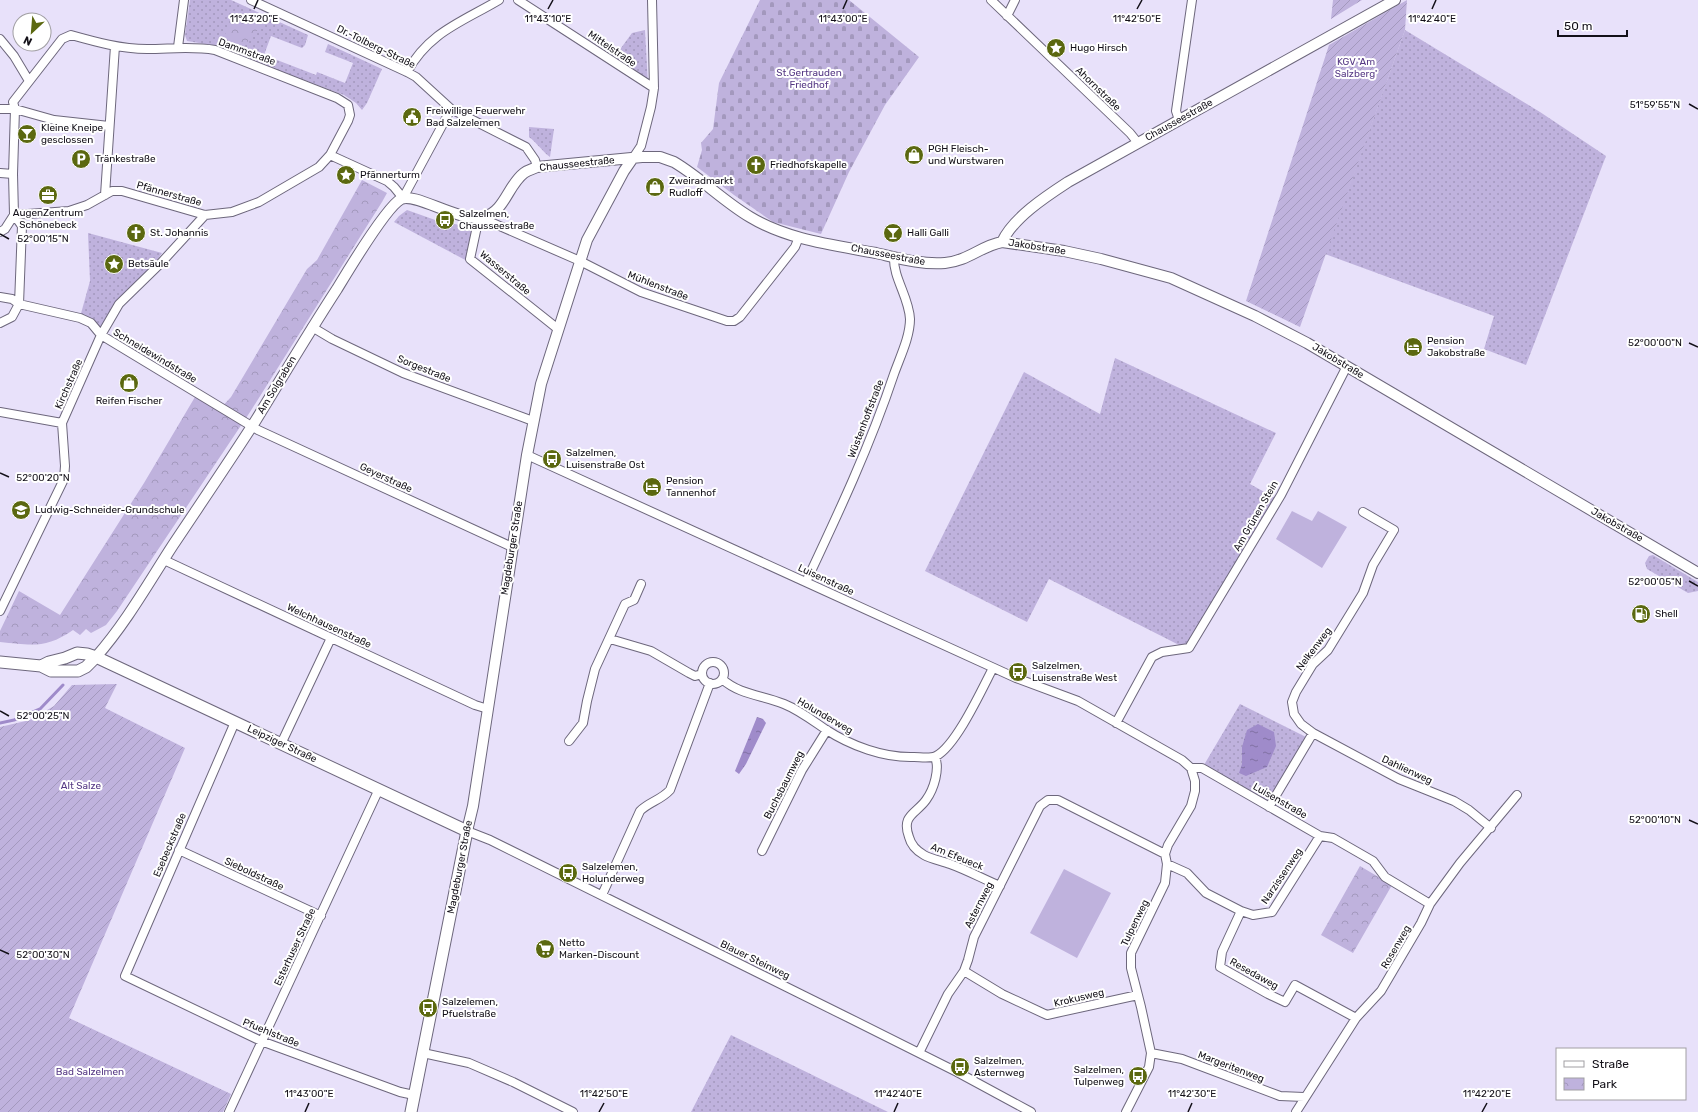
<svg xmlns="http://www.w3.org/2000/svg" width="1698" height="1112" viewBox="0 0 1698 1112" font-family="Rubik,sans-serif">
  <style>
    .grass { fill: url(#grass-dots) }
    .cemetery { fill: url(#cemetery-stones) }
    .park { fill: url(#park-crowns) }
    .garden { fill: url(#garden-furrows) }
    .pitch { fill: #bfb2dd }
    .water { fill: url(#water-ripples) }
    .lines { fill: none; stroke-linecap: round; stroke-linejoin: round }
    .stream { stroke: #9f8bca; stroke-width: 3 }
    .minor-casing { stroke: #6d677c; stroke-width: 10 }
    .tertiary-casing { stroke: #6d677c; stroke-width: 12 }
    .secondary-casing { stroke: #6d677c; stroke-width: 13 }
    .minor { stroke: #fff; stroke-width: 8 }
    .tertiary { stroke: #fff; stroke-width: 10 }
    .secondary { stroke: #fff; stroke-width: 11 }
    .ticks { fill: none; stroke: #131018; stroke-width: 1.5 }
    .labels { text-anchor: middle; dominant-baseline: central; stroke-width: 4; stroke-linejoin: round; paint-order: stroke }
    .street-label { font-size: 10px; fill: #131018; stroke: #fff }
    .poi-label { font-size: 10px; fill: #131018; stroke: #fff; text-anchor: start }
    .park-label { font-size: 10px; fill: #563985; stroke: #fff }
    .ticks-label { font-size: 10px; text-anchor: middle; fill: #131018; stroke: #fff; stroke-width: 4; stroke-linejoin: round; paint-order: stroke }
  </style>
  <defs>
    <pattern id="grass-dots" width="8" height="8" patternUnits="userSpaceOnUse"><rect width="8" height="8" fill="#bfb2dd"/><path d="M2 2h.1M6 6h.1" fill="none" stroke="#a398bd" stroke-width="1.8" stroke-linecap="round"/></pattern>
    <pattern id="cemetery-stones" width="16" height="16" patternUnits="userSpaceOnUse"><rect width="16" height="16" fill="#bfb2dd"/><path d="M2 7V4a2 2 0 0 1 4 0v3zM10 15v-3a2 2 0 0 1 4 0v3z" fill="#a398bd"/></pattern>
    <pattern id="park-crowns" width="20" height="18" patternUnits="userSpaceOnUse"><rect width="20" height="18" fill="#bfb2dd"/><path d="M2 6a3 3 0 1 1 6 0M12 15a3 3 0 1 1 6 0" fill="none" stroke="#a398bd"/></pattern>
    <pattern id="garden-furrows" width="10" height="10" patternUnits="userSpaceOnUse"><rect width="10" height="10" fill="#bfb2dd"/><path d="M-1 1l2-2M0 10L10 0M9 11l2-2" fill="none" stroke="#a398bd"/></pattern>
    <pattern id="water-ripples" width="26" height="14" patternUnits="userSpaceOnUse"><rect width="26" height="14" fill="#9f8bca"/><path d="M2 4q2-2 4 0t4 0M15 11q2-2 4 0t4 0" fill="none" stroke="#8070a3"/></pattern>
  </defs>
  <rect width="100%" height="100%" fill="#e8e1fa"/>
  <path class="grass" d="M 190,0 L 231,0 L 308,35 L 305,45 L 302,48 L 271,36 L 264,55 L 316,75 L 317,72 L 345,83 L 353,63 L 325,52 L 328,44 L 382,69 L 367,103 L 362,110 L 356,103 L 344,95 L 211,45 L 187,41 L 185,35 Z
    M 645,30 L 648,85 L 613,59 L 632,33 Z
    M 1405,30 L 1540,112 L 1606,156 L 1526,365 L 1484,349 L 1494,316 L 1325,254 Z
    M 529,127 L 554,129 L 550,157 C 542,151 537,143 529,137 Z
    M 407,210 L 438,221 L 477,228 L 469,262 L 394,222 L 399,216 Z
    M 88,233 L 162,253 L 150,270 L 115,304 L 100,328 L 80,317 L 90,281 Z
    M 1115,358 L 1276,433 L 1250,484 L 1275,498 L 1187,645 L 1181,646 L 1049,579 L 1027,622 L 925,571 L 1024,372 L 1100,414 Z
    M 1653,555 L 1698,582 L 1698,591 L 1688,593 L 1647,569 L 1645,563 L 1649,556 Z
    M 1240,704 L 1306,737 L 1268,803 L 1204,765 Z
    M 731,1035 L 888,1112 L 691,1112 Z"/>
  <path class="cemetery" d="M 760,0 L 849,0 L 919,57 L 885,105 L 849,172 L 821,234 L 773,222 L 734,195 L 697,167 L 702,150 L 701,143 L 713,129 L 719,83 Z"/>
  <path class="park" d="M 242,11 L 264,22 L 241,50 L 220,41 Z
    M 362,180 L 387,193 L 382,202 L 250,412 L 117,611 L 106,625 L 91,633 L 86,629 L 80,635 L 73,630 C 46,649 31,645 0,642 L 0,631 L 19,591 L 60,615 L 144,483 L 195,397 L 219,410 L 231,397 L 307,269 L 317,260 Z
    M 1360,866 L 1392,885 L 1353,953 L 1321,935 Z"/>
  <path class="garden" d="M 1333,0 L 1362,0 L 1331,19 Z
    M 1407,0 L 1405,30 L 1300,327 L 1246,301 L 1329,45 Z
    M 117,684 L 105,708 L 185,748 L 69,1018 L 231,1094 L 223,1112 L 0,1112 L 0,727 L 30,720 L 54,706 L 72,685 Z"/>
  <path class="pitch" d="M 1292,511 L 1312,521 L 1318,511 L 1347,527 L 1322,568 L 1276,539 Z
    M 1064,869 L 1111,893 L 1077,958 L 1030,933 Z"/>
  <path class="water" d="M 757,717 L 763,719 L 766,723 L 746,764 L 739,774 L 735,771 Z
    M 1258,724 L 1274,732 L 1276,746 L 1267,767 L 1246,776 L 1239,773 L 1242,764 L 1242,747 L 1247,730 Z"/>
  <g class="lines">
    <path class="stream" d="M 0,723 L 14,720 L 40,709 L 63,685"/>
    <defs>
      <path id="minor" d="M 251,0 L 407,72 L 416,77 L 451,109 L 526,147 L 535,160 L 537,167
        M 518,0 L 654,88
        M 991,0 L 1130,133 L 1138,143
        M 1007,16 L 1015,0
        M 0,39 L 14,56 L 29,81
        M 178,47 L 184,0
        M 407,72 C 429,32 462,22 499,0
        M 0,109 L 15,109 L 54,120 L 109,126
        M 1179,120 L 1176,111 L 1192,0
        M 330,155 L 387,181 L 394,187 L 403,198 L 451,109
        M 633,158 L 641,146 L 651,107 L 654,88 L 652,0
        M 0,173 L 13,174
        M 105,195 L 115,46
        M 0,232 L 5,229 L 14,215 L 69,211 L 87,205 L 112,191 L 122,191 L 205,215 L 232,212 L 259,202 L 319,167 L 330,155 L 348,121 L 350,115 L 348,105 L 337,98 L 215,50 C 192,46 170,49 147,49 C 121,49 96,42 71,35 L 62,39 L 13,102 L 15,109 L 13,174 L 14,215 L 22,226 L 19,304 L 12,317 L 0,323
        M 0,297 L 12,299 L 19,304 L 80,318 L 91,323 L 101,335 L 258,430 L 512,547
        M 312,327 L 332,339 L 403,373 L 533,421
        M 558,329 L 470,259 L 479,217 L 580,261 L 641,292 L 727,321 L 734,321 L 740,317 L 795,247 L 799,237
        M 0,412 L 62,423
        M 527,455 L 1016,678 L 1078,701 L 1182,760 L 1191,768 L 1202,768 L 1320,836 L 1333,838 L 1373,861 L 1385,877 L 1430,904
        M 164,560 L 475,705 L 488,709
        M 806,582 C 838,514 870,446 894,374 C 900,357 910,337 910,319 C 909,297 893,278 894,257
        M 0,611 L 64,479 L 65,466 L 62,423 L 101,335 L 119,304 L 160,264 L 205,215
        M 610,639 L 651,651 L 689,673 L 695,676 L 702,674
        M702 673a11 11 0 1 1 22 0a11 11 0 1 1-22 0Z
        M 722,679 C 740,695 762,695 784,704 C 799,710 812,720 825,729 C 851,746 884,758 914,757 C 920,757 930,759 936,756 C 956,746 982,689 993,668
        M 235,722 L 125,976 L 261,1041 L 400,1092 L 414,1095
        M 1116,723 L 1152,657 L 1162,652 L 1189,648 L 1281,495 L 1347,366
        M 1313,733 L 1399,779 L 1454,801 L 1469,810 L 1491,828
        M 569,741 L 583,723 L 587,701 L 595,669 L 625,604 L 634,600 L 641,584
        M 281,744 L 331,638
        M 935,757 C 940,769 934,789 926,800 C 916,814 901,815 909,837 C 911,845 917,851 924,855 C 931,859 942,861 950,864 C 967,870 983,879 1000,886
        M 1269,807 L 1313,733 L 1301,724 L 1294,714 L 1292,702 L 1296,692 L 1313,664 L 1328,650 L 1363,593 L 1373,565 L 1394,530 L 1363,512
        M 467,831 L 490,840 L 849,1018 L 957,1072 L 1031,1112
        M 1320,836 L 1272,912 L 1253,915 L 1241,911 L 1222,952 L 1220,967 L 1268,994 L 1285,1002 L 1295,985 L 1356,1018
        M 179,850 L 321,916
        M 762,851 L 802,770 L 827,730
        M 1167,864 L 1187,873 L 1206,893 L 1241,911
        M 602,895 L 640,811 C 649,802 661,800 670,790 L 710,683
        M 964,971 L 1002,994 L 1047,1015 L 1138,995
        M 423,1053 L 469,1063 L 513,1082 L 573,1112
        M 919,1053 L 948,994 L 964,971 L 968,960 L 974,937 L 1040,806 L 1048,800 L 1058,800 L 1165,854
        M 1151,1053 L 1182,1059 L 1280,1096 L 1304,1097
        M 229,1112 L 379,789
        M 1126,1112 L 1149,1067 L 1151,1053 L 1141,1007 L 1131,968 L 1131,953 L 1165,883 L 1167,864 L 1165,854 L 1168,845 L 1191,806 L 1195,791 L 1195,781 L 1191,768
        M 1296,1112 L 1356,1018 L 1381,991 L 1421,923 L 1430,904 L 1460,863 L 1517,795"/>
      <path id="tertiary" d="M 1002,242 C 1013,218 1045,197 1068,182 L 1395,0
        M 96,657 C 126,623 149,582 173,545 C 201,503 229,462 256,420 C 283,376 309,332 337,289 C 348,271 386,207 401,199 C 416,192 459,223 484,217 C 505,211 508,185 524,173 C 528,170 533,169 537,167 L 642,157 L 660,157 L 674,162 C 701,178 723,201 750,217 C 788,240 834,245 876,253 C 898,258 922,265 945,263 C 968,261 981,246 1002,242 L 1064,251 L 1101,259 L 1171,278 L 1255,316 L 1307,343 L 1698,573
        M 467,831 L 473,806 L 527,455 L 541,384 L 587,240 L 624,171 L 633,158"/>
      <path id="secondary" d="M 0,662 L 41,666 L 51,671 L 78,671 L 86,667 L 96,657
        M 41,666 L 49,662 L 65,658 L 77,653 L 87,654 L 96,657 L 467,831 L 411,1112"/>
    </defs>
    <use href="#minor" class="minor-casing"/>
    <use href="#tertiary" class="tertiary-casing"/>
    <use href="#secondary" class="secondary-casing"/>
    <use href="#minor" class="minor"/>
    <use href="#tertiary" class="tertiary"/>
    <use href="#secondary" class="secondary"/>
  </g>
  <path class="ticks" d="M 254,9 L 258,0M 548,9 L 553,0M 843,9 L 847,0M 1137,9 L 1142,0M 1432,9 L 1436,0M 1689,104 L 1698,109M 0,234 L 9,239M 1689,343 L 1698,347M 0,473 L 9,477M 1689,581 L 1698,586M 0,711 L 9,716M 1689,820 L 1698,824M 0,950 L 9,954M 305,1112 L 309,1103M 599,1112 L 604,1103M 894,1112 L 898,1103M 1188,1112 L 1192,1103M 1482,1112 L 1487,1103"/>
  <defs>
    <symbol id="sight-disc" viewBox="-11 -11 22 22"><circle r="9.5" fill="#5b6810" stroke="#fff"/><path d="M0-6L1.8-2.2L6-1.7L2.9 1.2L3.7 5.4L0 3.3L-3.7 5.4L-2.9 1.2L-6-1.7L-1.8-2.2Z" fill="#fff"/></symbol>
    <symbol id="civic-disc" viewBox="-11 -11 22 22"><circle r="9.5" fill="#5b6810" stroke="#fff"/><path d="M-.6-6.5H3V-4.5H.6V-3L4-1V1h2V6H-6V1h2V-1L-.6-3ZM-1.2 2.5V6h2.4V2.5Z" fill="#fff"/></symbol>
    <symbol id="bar-disc" viewBox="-11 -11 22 22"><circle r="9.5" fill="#5b6810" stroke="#fff"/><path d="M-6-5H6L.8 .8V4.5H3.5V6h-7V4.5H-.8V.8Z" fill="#fff"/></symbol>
    <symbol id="shop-disc" viewBox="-11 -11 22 22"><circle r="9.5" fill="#5b6810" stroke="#fff"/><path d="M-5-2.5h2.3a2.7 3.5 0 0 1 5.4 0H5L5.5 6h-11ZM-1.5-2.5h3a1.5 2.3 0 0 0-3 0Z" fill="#fff"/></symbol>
    <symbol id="parking-disc" viewBox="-11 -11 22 22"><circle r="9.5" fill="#5b6810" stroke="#fff"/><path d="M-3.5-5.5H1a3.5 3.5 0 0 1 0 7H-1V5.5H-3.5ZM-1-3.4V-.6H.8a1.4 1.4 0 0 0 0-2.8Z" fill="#fff"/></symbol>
    <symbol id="church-disc" viewBox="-11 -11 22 22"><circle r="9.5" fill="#5b6810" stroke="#fff"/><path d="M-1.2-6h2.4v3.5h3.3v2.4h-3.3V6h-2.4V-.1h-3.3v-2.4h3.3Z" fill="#fff"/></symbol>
    <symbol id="office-disc" viewBox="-11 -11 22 22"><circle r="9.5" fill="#5b6810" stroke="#fff"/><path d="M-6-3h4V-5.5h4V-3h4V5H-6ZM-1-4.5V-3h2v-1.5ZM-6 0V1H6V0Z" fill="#fff"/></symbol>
    <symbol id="bus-disc" viewBox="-11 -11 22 22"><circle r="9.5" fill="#5b6810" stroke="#fff"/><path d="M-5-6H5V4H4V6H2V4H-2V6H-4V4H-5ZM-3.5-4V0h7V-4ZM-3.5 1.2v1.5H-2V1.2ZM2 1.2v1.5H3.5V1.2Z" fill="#fff"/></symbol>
    <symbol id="hotel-disc" viewBox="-11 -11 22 22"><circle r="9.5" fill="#5b6810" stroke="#fff"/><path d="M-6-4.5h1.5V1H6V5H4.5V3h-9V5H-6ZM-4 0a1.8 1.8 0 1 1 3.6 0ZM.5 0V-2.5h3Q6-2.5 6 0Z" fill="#fff"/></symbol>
    <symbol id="school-disc" viewBox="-11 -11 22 22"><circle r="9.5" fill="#5b6810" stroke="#fff"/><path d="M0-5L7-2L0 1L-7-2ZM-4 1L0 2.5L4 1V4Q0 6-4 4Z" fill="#fff"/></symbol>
    <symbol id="fuel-disc" viewBox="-11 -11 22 22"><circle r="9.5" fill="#5b6810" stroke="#fff"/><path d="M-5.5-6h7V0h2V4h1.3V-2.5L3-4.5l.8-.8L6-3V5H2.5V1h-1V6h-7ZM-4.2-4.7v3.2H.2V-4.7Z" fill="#fff"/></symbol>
    <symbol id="supermarket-disc" viewBox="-11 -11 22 22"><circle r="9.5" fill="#5b6810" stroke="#fff"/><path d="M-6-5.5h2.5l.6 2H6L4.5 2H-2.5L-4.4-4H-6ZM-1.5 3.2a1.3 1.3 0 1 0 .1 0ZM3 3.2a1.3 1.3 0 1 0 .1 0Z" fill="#fff"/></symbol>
  </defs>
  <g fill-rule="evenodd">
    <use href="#sight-disc" x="1045" y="37" width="22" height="22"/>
    <use href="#civic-disc" x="401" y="106" width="22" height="22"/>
    <use href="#bar-disc" x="16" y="123" width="22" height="22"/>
    <use href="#shop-disc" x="903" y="144" width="22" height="22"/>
    <use href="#parking-disc" x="70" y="148" width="22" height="22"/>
    <use href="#church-disc" x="745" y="154" width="22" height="22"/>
    <use href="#sight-disc" x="335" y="164" width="22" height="22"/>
    <use href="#shop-disc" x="644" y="176" width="22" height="22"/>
    <use href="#office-disc" x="37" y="184" width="22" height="22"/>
    <use href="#bus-disc" x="434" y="209" width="22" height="22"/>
    <use href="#church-disc" x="125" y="222" width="22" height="22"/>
    <use href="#bar-disc" x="882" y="222" width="22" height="22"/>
    <use href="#sight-disc" x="103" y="253" width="22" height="22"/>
    <use href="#hotel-disc" x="1402" y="336" width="22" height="22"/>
    <use href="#shop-disc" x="118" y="372" width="22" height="22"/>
    <use href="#bus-disc" x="541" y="448" width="22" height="22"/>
    <use href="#hotel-disc" x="641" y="476" width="22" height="22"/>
    <use href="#school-disc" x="10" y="499" width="22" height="22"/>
    <use href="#fuel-disc" x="1630" y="603" width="22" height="22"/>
    <use href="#bus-disc" x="1007" y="661" width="22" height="22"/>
    <use href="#bus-disc" x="557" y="862" width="22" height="22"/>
    <use href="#supermarket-disc" x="534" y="938" width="22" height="22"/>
    <use href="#bus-disc" x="417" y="997" width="22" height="22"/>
    <use href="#bus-disc" x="949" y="1056" width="22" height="22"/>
    <use href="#bus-disc" x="1127" y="1065" width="22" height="22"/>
  </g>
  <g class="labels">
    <g class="street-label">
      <text transform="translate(376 47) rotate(26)">Dr.-Tolberg-Straße</text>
      <text transform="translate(612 49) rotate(34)">Mittelstraße</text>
      <text transform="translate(247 52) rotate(20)">Dammstraße</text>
      <text transform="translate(1098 89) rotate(44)">Ahornstraße</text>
      <text transform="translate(1179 120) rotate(-29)">Chausseestraße</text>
      <text transform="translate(577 164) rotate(-6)">Chausseestraße</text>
      <text transform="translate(169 194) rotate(16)">Pfännerstraße</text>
      <text transform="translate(1037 247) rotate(9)">Jakobstraße</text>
      <text transform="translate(888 255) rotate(11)">Chausseestraße</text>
      <text transform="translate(505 273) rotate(40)">Wasserstraße</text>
      <text transform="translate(658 286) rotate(21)">Mühlenstraße</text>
      <text transform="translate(155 356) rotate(31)">Schneidewindstraße</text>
      <text transform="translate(1338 361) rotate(31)">Jakobstraße</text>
      <text transform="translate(424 369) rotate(22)">Sorgestraße</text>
      <text transform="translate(69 384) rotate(-66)">Kirchstraße</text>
      <text transform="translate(277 385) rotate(-59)">Am Solgraben</text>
      <text transform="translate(866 419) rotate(-69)">Wüstenhoffstraße</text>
      <text transform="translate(386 478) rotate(25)">Geyerstraße</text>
      <text transform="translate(1256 516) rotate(-60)">Am Grünen Stein</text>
      <text transform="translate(1617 525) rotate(30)">Jakobstraße</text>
      <text transform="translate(512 548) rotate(-81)">Magdeburger Straße</text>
      <text transform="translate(826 580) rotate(25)">Luisenstraße</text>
      <text transform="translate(329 626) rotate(25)">Welchhausenstraße</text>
      <text transform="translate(1314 649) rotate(-53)">Nelkenweg</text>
      <text transform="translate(825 716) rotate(30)">Holunderweg</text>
      <text transform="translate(282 744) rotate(25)">Leipziger Straße</text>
      <text transform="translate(1407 770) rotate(25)">Dahlienweg</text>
      <text transform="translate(784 785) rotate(-63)">Buchsbaumweg</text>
      <text transform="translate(1280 801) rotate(30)">Luisenstraße</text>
      <text transform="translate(170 845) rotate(-67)">Esebeckstraße</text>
      <text transform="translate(957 857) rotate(22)">Am Efeueck</text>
      <text transform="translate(460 867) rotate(-79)">Magdeburger Straße</text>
      <text transform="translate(254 874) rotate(25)">Sieboldstraße</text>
      <text transform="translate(1282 876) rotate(-56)">Narzissenweg</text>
      <text transform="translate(979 905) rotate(-63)">Asternweg</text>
      <text transform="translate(1135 923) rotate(-64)">Tulpenweg</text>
      <text transform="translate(295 947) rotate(-65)">Esterhuser Straße</text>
      <text transform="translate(1396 947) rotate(-60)">Rosenweg</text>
      <text transform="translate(755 960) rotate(26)">Blauer Steinweg</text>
      <text transform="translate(1254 974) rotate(29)">Resedaweg</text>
      <text transform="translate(1079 998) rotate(-13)">Krokusweg</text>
      <text transform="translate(271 1033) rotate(22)">Pfuehlstraße</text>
      <text transform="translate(1231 1067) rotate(21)">Margeritenweg</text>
    </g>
    <g class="poi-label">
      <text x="1070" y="48">Hugo Hirsch</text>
      <text x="426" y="111">Freiwillige Feuerwehr<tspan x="426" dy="12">Bad Salzelemen</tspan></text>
      <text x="41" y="128">Kleine Kneipe<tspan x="41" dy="12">gesclossen</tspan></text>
      <text x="928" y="149">PGH Fleisch-<tspan x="928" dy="12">und Wurstwaren</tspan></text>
      <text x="95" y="159">Tränkestraße</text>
      <text x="770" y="165">Friedhofskapelle</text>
      <text x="360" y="175">Pfännerturm</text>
      <text x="669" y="181">Zweiradmarkt<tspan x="669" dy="12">Rudloff</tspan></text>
      <text x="48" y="213" text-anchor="middle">AugenZentrum<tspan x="48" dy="12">Schönebeck</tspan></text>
      <text x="459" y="214">Salzelmen,<tspan x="459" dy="12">Chausseestraße</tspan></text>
      <text x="150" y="233">St. Johannis</text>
      <text x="907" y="233">Halli Galli</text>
      <text x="128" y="264">Betsäule</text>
      <text x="1427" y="341">Pension<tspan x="1427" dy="12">Jakobstraße</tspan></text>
      <text x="129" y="401" text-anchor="middle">Reifen Fischer</text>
      <text x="566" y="453">Salzelmen,<tspan x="566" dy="12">Luisenstraße Ost</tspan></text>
      <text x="666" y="481">Pension<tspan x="666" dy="12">Tannenhof</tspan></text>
      <text x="35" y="510">Ludwig-Schneider-Grundschule</text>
      <text x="1655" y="614">Shell</text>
      <text x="1032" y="666">Salzelmen,<tspan x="1032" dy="12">Luisenstraße West</tspan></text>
      <text x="582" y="867">Salzelemen,<tspan x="582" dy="12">Holunderweg</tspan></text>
      <text x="559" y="943">Netto<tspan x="559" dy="12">Marken-Discount</tspan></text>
      <text x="442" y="1002">Salzelemen,<tspan x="442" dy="12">Pfuelstraße</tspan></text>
      <text x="974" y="1061">Salzelmen,<tspan x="974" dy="12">Asternweg</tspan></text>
      <text x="1124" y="1070" text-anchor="end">Salzelmen,<tspan x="1124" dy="12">Tulpenweg</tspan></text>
    </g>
    <g class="park-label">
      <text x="1356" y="62">KGV 'Am<tspan x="1356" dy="12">Salzberg'</tspan></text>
      <text x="809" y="73">St.Gertrauden<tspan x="809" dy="12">Friedhof</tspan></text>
      <text x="81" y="786">Alt Salze</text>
      <text x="90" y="1072">Bad Salzelmen</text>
    </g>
  </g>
  <g class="ticks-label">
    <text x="254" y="22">11°43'20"E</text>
    <text x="548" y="22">11°43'10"E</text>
    <text x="843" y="22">11°43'00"E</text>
    <text x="1137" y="22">11°42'50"E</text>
    <text x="1432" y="22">11°42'40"E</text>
    <text x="1655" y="108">51°59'55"N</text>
    <text x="43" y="242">52°00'15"N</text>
    <text x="1655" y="346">52°00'00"N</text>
    <text x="43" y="481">52°00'20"N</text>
    <text x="1655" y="585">52°00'05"N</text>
    <text x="43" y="719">52°00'25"N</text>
    <text x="1655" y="823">52°00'10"N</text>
    <text x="43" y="958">52°00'30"N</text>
    <text x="309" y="1097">11°43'00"E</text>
    <text x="604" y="1097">11°42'50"E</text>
    <text x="898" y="1097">11°42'40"E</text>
    <text x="1192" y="1097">11°42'30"E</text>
    <text x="1487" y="1097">11°42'20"E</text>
  </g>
  <rect x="1556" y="1048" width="130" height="52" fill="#ffffff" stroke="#a19fa3"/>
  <rect x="1564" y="1061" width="20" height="6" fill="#ffffff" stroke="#a19fa3"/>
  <text x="1592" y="1068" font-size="12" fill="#131018">Straße</text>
  <rect x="1564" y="1078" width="20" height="12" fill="url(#park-crowns)" stroke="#a19fa3"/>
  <text x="1592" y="1088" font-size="12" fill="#131018">Park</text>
  <g transform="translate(32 32) rotate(206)"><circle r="19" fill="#ffffff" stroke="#a19fa3"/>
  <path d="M0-3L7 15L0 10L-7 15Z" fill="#5b6810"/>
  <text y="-6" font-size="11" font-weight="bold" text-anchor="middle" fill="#131018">N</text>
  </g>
  <path d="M1558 30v6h69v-6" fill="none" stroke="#131018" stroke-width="2"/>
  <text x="1564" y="30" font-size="12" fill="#131018" stroke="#ffffff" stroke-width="3" paint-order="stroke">50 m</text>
</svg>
